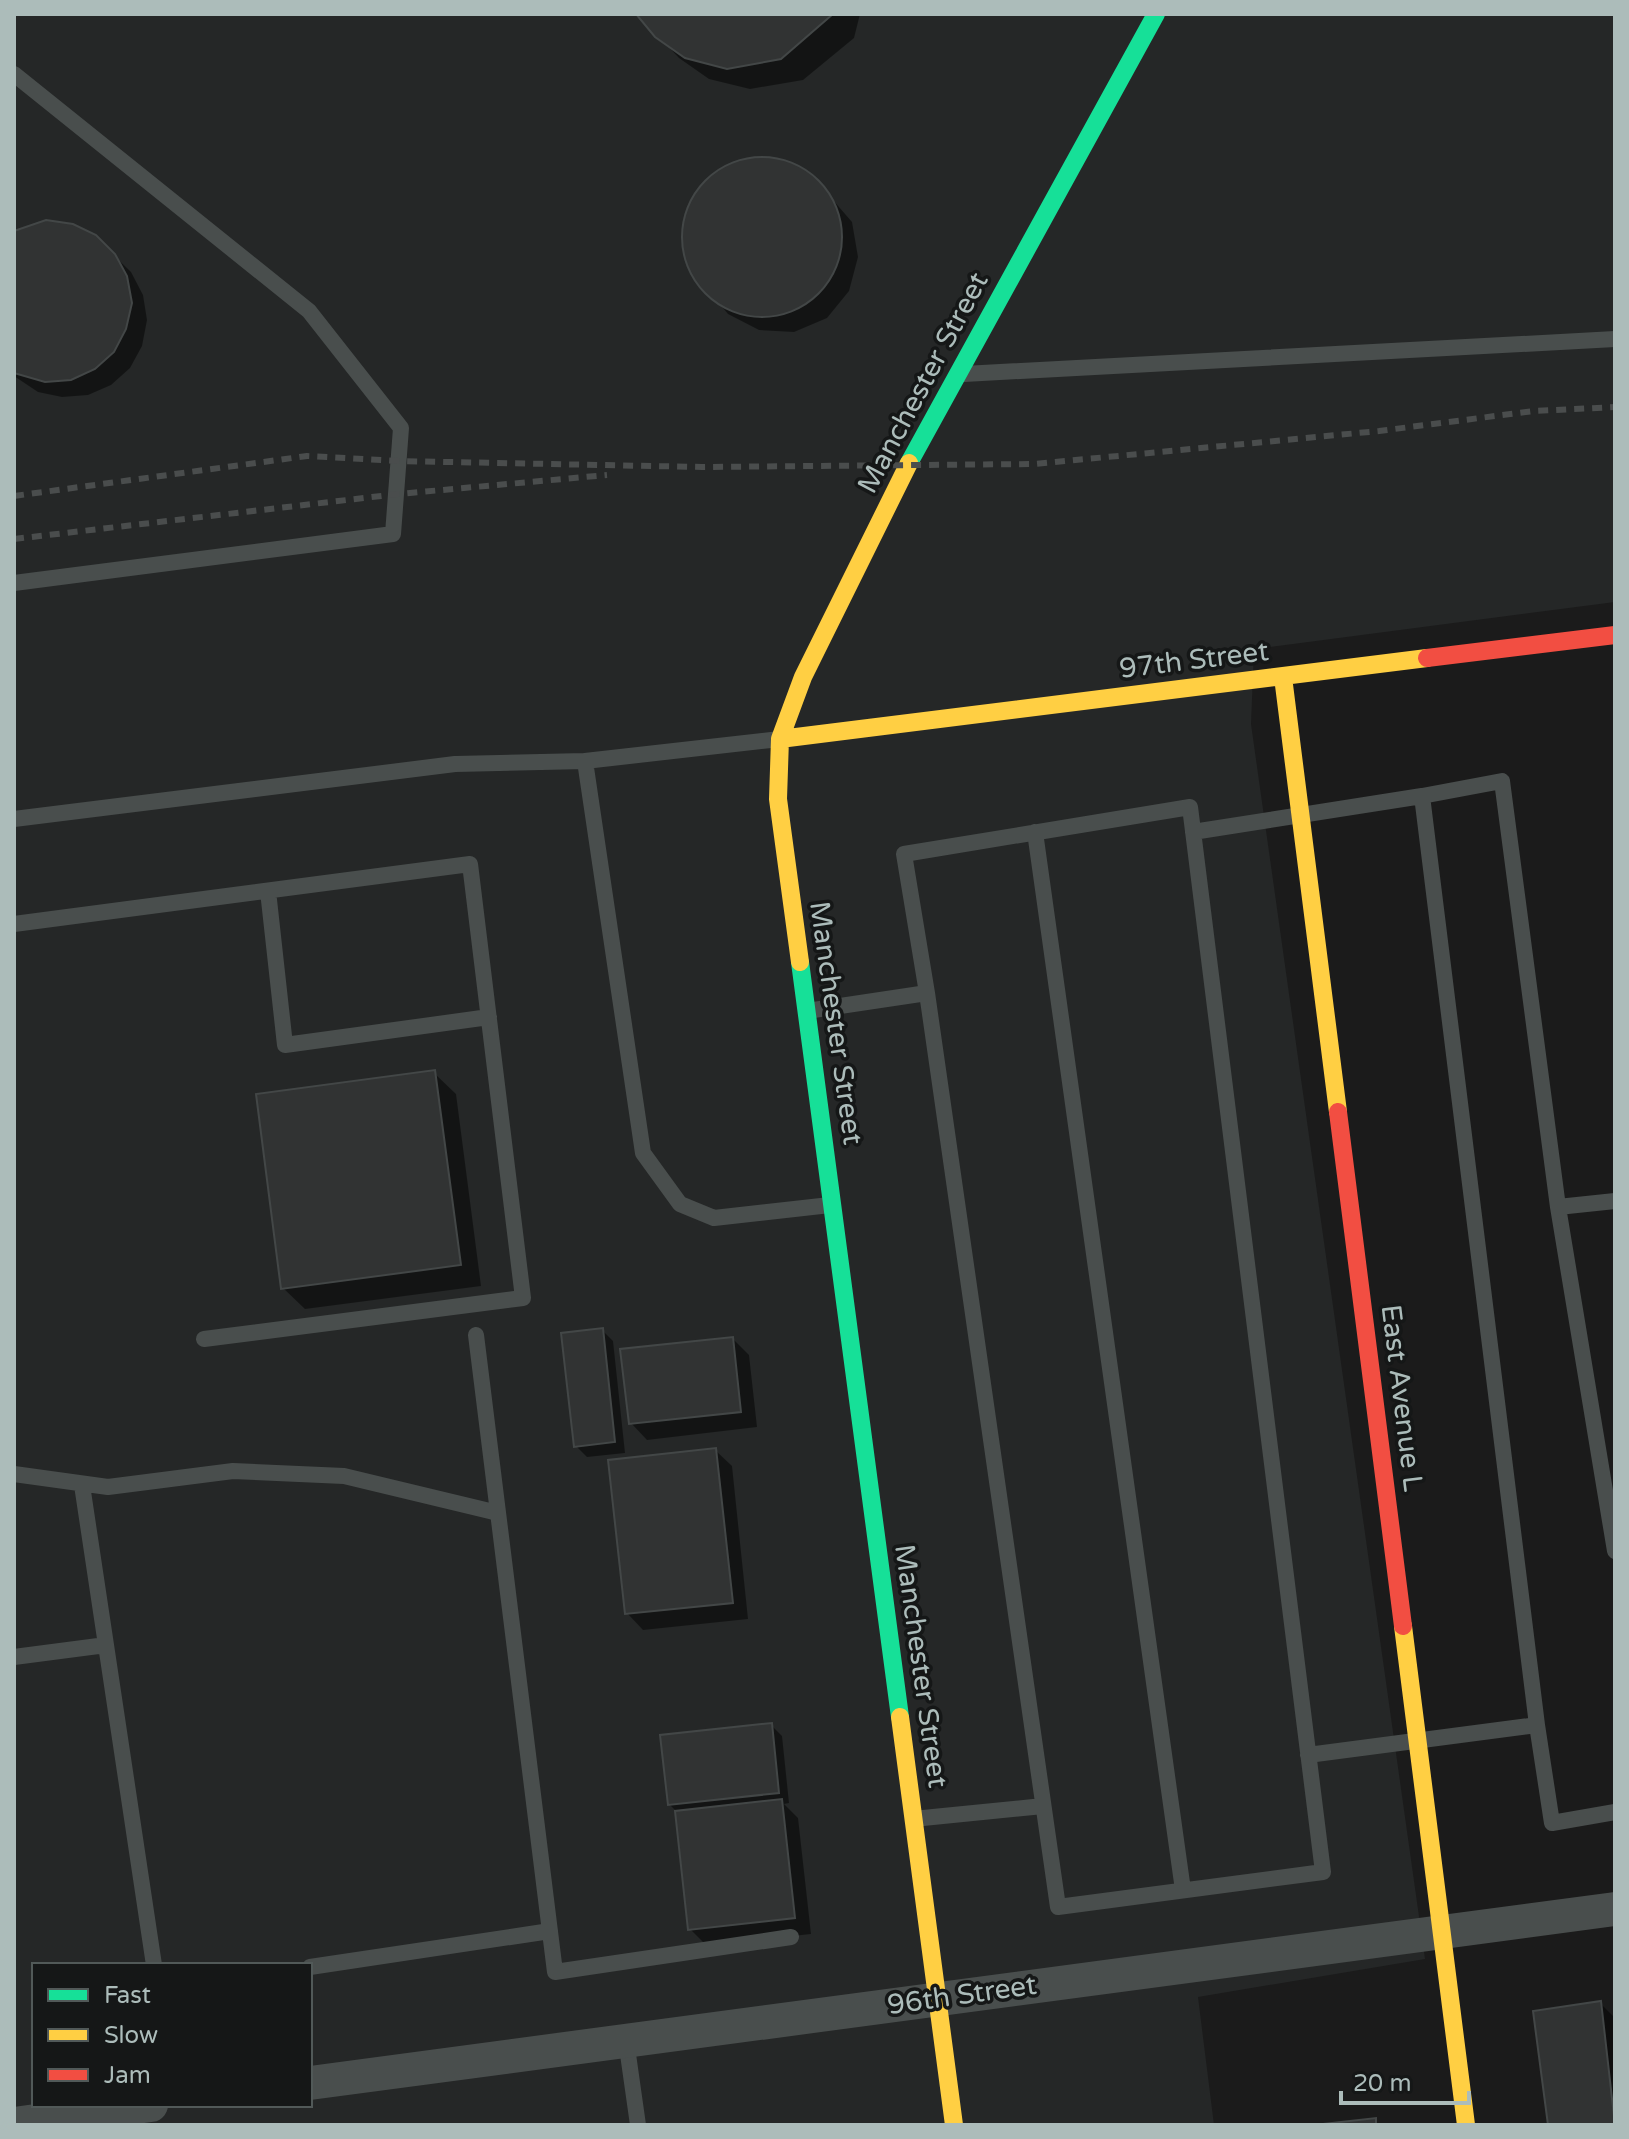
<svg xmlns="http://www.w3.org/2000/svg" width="1629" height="2139" viewBox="0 0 1629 2139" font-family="'Varela Round',sans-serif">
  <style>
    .built { fill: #252727; fill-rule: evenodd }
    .shadow { fill: #0007 }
    .building { fill: #313333; stroke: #434747; stroke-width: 2 }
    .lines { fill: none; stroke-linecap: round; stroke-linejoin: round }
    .lane { stroke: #494e4d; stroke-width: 16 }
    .street { stroke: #494e4d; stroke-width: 34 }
    .fast { stroke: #16e098; stroke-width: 18 }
    .slow { stroke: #ffcf43; stroke-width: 18 }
    .jam { stroke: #f24e42; stroke-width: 18 }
    .rail { stroke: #4a4d4d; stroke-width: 6; stroke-dasharray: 10 8; stroke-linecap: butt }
    .labels { text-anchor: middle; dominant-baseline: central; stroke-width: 7; stroke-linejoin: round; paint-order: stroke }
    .street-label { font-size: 28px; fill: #acbcba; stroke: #151717 }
  </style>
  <rect width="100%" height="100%" fill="#1b1b1b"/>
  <path class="built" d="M 14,14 L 1615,14 L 1615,602 L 1254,649 L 1251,724 L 1425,1959 L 1198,1997 L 1214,2125 L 14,2125 ZM 34,1965 L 310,1965 L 310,2105 L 34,2105 Z"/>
  <path class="shadow" d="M 638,14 L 860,14 L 854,38 L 803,80 L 750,89 L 709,79 L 679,58 Z
    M 747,159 L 782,160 L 813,177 L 852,222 L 858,257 L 849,291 L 827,318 L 794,332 L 759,330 L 728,314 L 690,268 L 683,234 L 692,200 L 715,173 Z
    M 14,233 L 95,237 L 131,272 L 143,295 L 147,320 L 142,346 L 130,368 L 111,385 L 88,395 L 62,397 L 38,392 L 14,376 Z
    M 434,1073 L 456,1094 L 481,1286 L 305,1309 L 283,1288 Z
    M 602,1330 L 613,1341 L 625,1453 L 587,1457 L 576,1446 Z
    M 733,1339 L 749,1355 L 757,1427 L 647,1440 L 631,1423 Z
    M 715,1450 L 732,1466 L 748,1619 L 643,1630 L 627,1613 Z
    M 771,1725 L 782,1736 L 789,1803 L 784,1804 L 798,1818 L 811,1934 L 706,1945 L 690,1929 L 677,1812 L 669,1804 Z
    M 1600,2003 L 1615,2018 L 1615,2125 L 1550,2125 Z"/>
  <path class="building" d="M 833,14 L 781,59 L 727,69 L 685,58 L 655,37 L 636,14 Z
    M682 237a80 80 0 1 1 160 0a80 80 0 1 1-160 0Z
    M 46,220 L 73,224 L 96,235 L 115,254 L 127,276 L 132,303 L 126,329 L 114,352 L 95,369 L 71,380 L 45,382 L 14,373 L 14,231 Z
    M 435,1070 L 461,1265 L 281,1289 L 256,1094 Z
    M 603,1328 L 615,1442 L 574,1447 L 561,1333 Z
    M 733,1337 L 741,1412 L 629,1424 L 620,1349 Z
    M 716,1448 L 733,1603 L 625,1614 L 608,1460 Z
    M 772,1723 L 779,1793 L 668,1805 L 660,1735 Z
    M 782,1799 L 795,1918 L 688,1930 L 675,1811 Z
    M 1601,2001 L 1615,2125 L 1548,2125 L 1533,2011 Z
    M 1376,2118 L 1376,2125 L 1314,2125 Z"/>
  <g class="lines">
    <path class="lane" d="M 14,74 L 309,311 L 401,428 L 393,534 L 14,583
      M 964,374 L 1615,339
      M 585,761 L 643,1153 L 680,1204 L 714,1218 L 830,1205
      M 1422,796 L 1502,781 L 1558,1207 L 1615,1201
      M 14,819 L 455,764 L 585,761 L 780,739
      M 1035,832 L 1183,1890
      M 1193,832 L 1422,796 L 1537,1725 L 1308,1755
      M 268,891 L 285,1045 L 489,1017
      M 14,924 L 470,864 L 523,1298 L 204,1339
      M 807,1011 L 927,993 L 1058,1907 L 1323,1872 L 1190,807 L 904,854 L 927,993
      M 1558,1207 L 1615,1551
      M 476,1335 L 555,1972 L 791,1937
      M 14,1474 L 108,1487 L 233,1471 L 344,1476 L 498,1513
      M 82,1485 L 154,1965
      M 14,1657 L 106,1645
      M 1537,1725 L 1552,1823 L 1615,1812
      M 913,1819 L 1043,1806
      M 310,1967 L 550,1931
      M 626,2040 L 638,2125"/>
    <path class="street" d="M 310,2083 L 1615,1909
      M 14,2124 L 151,2105"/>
    <path class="fast" d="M 909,463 L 1156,14
      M 800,962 L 900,1717"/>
    <path class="slow" d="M 1283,677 L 1338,1112
      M 780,739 L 1427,658
      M 800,962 L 778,799 L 780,739 L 803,677 L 909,463
      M 1403,1626 L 1466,2125
      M 900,1717 L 954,2125"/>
    <path class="jam" d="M 1427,658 L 1615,635
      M 1338,1112 L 1403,1626"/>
    <path class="rail" d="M 14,496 L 307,456 L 398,461 L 702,467 L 1034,464 L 1379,431 L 1534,411 L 1615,407
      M 14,539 L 398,494 L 607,475"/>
  </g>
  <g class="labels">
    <g class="street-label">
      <text transform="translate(923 383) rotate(-62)">Manchester Street</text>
      <text transform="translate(1194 660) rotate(-7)">97th Street</text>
      <text transform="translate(836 1023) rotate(82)">Manchester Street</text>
      <text transform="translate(1402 1398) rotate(83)">East Avenue L</text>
      <text transform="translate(921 1666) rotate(82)">Manchester Street</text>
      <text transform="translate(962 1995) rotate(-8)">96th Street</text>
    </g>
  </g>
  <rect width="1629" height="2139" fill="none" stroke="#acbcba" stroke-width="32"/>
  <rect x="32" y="1963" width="280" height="144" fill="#151717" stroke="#515958" stroke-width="2"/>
  <rect x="48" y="1989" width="40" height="12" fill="#16e098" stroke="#515958" stroke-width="2"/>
  <text x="104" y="2003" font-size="24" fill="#acbcba">Fast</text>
  <rect x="48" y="2029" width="40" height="12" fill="#ffcf43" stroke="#515958" stroke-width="2"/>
  <text x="104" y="2043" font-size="24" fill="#acbcba">Slow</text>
  <rect x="48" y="2069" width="40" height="12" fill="#f24e42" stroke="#515958" stroke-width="2"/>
  <text x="104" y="2083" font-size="24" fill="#acbcba">Jam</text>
  <path d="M1341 2091v12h128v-12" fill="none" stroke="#acbcba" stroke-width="4"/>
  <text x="1353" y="2091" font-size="24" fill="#acbcba" stroke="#151717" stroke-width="6" paint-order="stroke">20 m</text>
</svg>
